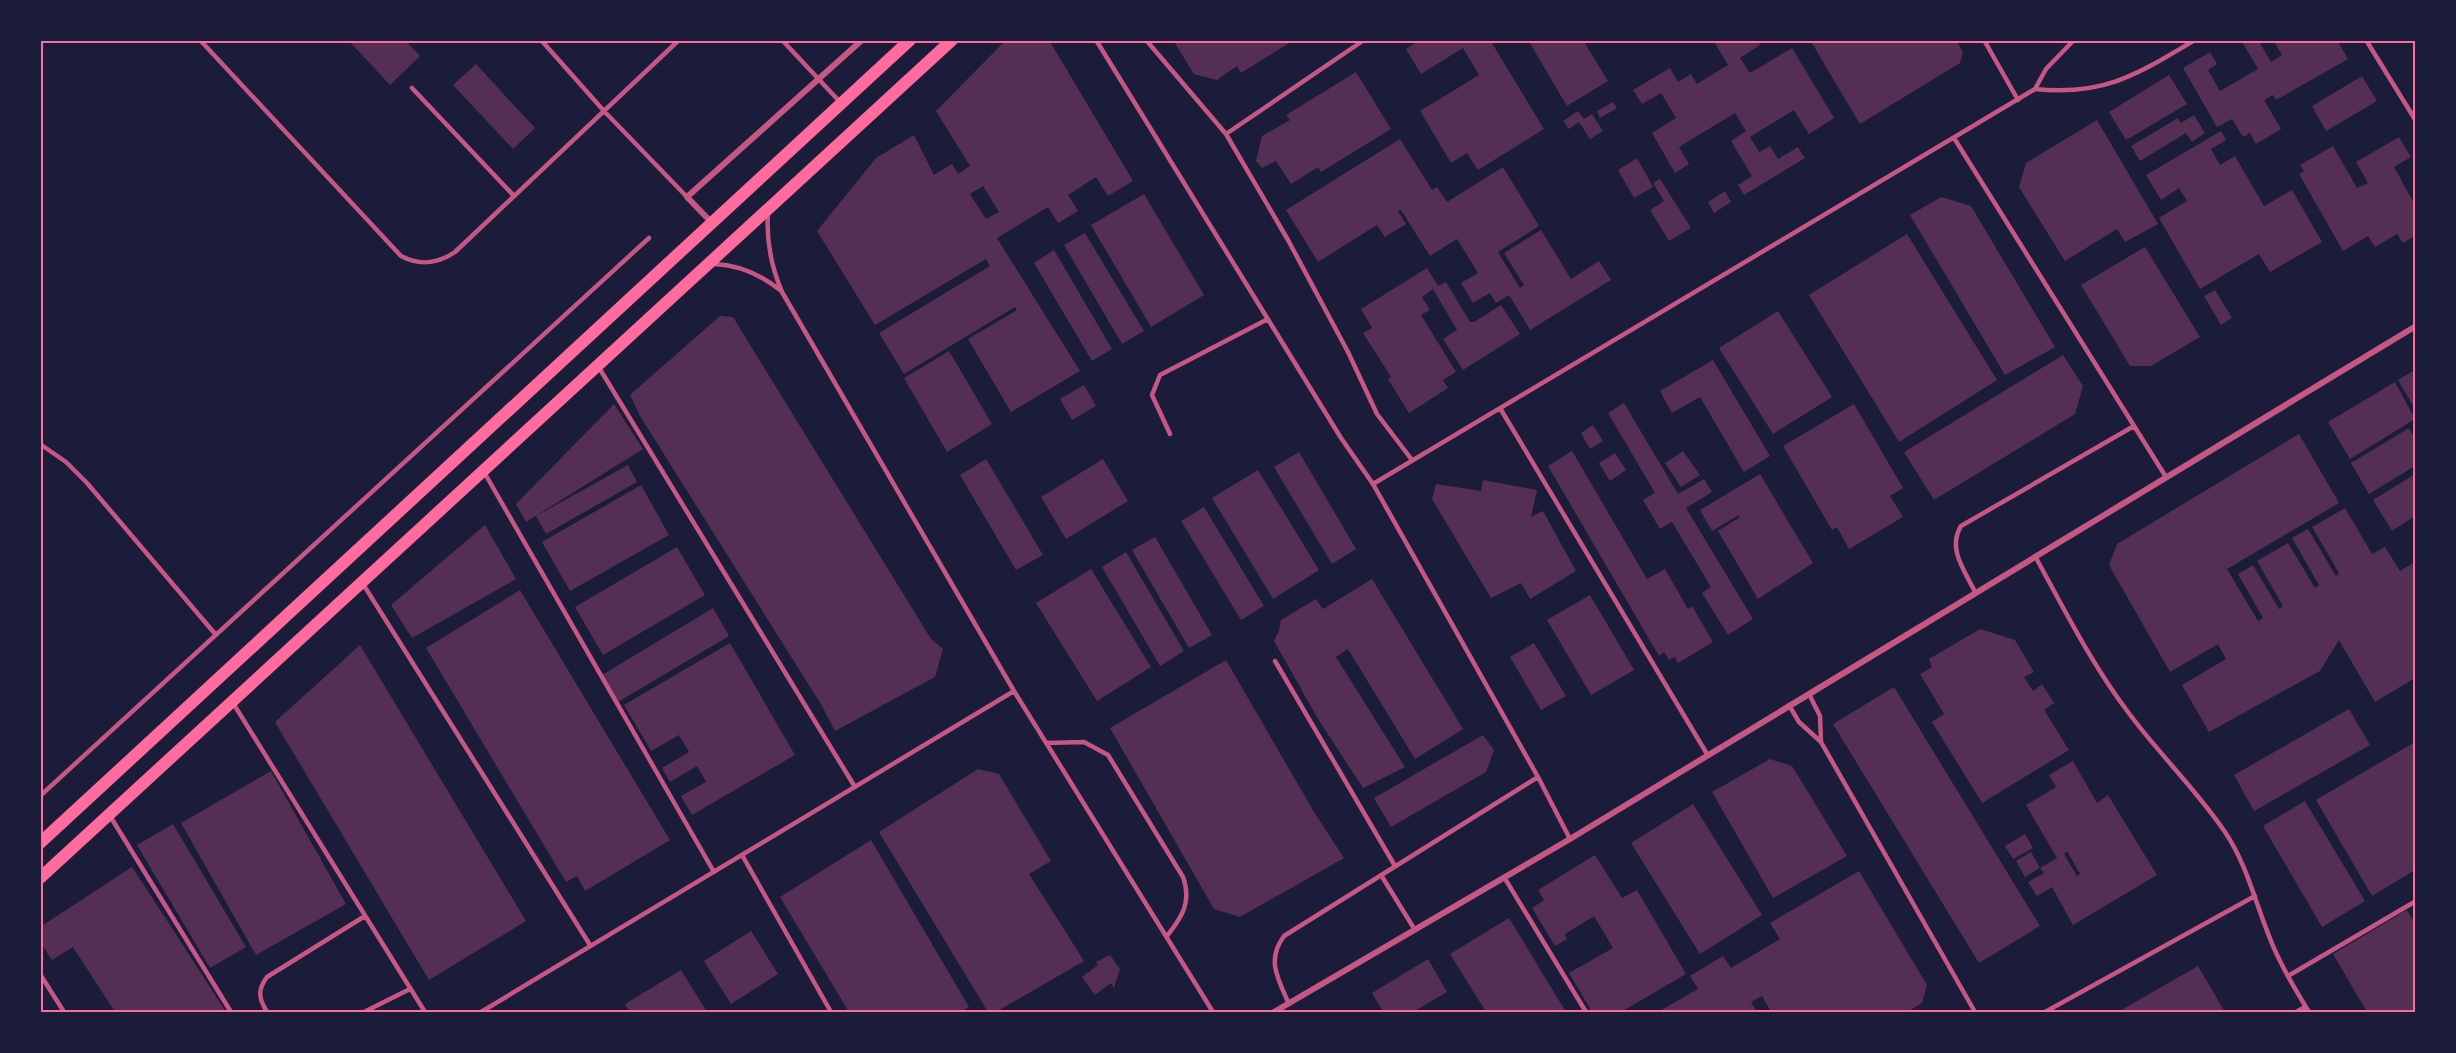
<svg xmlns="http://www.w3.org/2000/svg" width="2456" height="1053" viewBox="0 0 2456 1053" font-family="Mulish,sans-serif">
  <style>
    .building { fill: #542f53; fill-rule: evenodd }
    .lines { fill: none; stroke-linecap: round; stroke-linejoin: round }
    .service { stroke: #c65784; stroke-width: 4.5 }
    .minor { stroke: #c65784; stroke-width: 6 }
    .secondary { stroke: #ff6b9d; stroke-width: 12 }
    .neatline { fill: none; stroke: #ff6b9d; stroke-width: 2 }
  </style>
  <rect width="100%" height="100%" fill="#1b1b3a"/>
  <path class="building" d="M 348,40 L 405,40 L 420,56 L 390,85 Z
    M 1006,40 L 1049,40 L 1133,181 L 1108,196 L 1096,177 L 1068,195 L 1078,211 L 1058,223 L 1048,207 L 997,238 L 1080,371 L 1011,412 L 968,339 L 1017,310 L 1015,307 L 904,374 L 879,333 L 990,266 L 986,259 L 875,325 L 817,231 L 876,158 L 914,135 L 934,175 L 952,164 L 958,174 L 970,166 L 936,111 ZM 983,186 L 999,212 L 986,219 L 970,194 Z
    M 1173,40 L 1294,40 L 1241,73 L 1237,66 L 1217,80 L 1194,74 Z
    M 1420,40 L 1470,40 L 1471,43 L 1475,40 L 1490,40 L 1544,129 L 1478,170 L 1467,153 L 1451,163 L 1420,111 L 1479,75 L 1463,48 L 1421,74 L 1406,49 Z
    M 1528,40 L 1583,40 L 1608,81 L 1567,106 Z
    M 1713,40 L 1757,40 L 1760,45 L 1740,58 L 1750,73 L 1792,48 L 1834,118 L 1809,134 L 1794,110 L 1750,137 L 1759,152 L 1770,146 L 1778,159 L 1798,147 L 1805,158 L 1744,195 L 1738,185 L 1752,176 L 1731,141 L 1746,131 L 1735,113 L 1679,147 L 1689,164 L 1675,173 L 1652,133 L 1676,118 L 1661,93 L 1642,104 L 1633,90 L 1670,68 L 1678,82 L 1691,74 L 1697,84 L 1728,65 Z
    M 1810,40 L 1956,40 L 1963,52 L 1960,63 L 1860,124 Z
    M 2241,40 L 2258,40 L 2271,62 L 2282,55 L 2273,40 L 2337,40 L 2348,59 L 2276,100 L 2273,95 L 2264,100 L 2281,129 L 2256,144 L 2250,133 L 2243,137 L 2232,119 L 2217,127 L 2183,68 L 2210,52 L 2217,64 L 2208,70 L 2220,91 L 2258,69 Z
    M 476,64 L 535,128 L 513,149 L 453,85 Z
    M 1356,72 L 1391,129 L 1321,172 L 1318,167 L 1291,184 L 1276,161 L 1262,168 L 1256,161 L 1262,136 L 1290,120 L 1286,115 Z
    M 2169,75 L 2187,104 L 2126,140 L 2109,112 Z
    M 2362,76 L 2377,101 L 2326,131 L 2312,106 Z
    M 1613,102 L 1617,108 L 1600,118 L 1597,111 Z
    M 1578,111 L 1584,119 L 1592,114 L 1603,131 L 1590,139 L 1579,122 L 1569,129 L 1563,121 Z
    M 2194,115 L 2205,133 L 2192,142 L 2186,133 L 2140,161 L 2131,146 L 2178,118 L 2181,123 Z
    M 2097,120 L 2158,224 L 2125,242 L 2117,229 L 2065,261 L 2019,187 L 2026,163 Z
    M 2221,131 L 2226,140 L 2211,149 L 2220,165 L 2235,156 L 2264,206 L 2292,190 L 2322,242 L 2270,272 L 2259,254 L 2200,289 L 2159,218 L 2187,201 L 2179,188 L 2161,200 L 2146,175 Z
    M 2399,137 L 2411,157 L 2394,167 L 2415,205 L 2415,236 L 2403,243 L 2397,234 L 2375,247 L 2368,236 L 2343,251 L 2299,174 L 2304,171 L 2300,165 L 2333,146 L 2357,188 L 2368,183 L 2356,162 Z
    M 1400,139 L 1432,190 L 1437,187 L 1447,202 L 1503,167 L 1539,226 L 1498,252 L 1520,288 L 1524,285 L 1504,253 L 1541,230 L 1571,279 L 1599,261 L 1611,280 L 1530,330 L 1509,295 L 1496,303 L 1490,293 L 1473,303 L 1461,283 L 1478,273 L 1457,239 L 1430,256 L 1401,210 L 1398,211 L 1406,224 L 1385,237 L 1377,225 L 1318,262 L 1286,210 Z
    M 1637,158 L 1653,187 L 1634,198 L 1618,170 Z
    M 1660,179 L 1691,228 L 1669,241 L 1650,210 L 1664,201 L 1653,183 Z
    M 1725,191 L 1731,202 L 1714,213 L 1708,202 Z
    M 1144,194 L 1204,295 L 1151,327 L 1091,225 Z
    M 1941,197 L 1971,206 L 2055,347 L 2005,375 L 1910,215 Z
    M 1085,233 L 1144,331 L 1122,344 L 1064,245 Z
    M 1907,234 L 1997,380 L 1899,442 L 1809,295 Z
    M 2145,247 L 2200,337 L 2151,366 L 2130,366 L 2081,285 Z
    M 1054,250 L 1112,349 L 1092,361 L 1034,263 Z
    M 1427,268 L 1438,286 L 1446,282 L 1470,322 L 1474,322 L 1501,305 L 1520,334 L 1463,370 L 1443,339 L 1457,330 L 1433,289 L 1422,297 L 1430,310 L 1421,315 L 1456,372 L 1443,380 L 1448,388 L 1409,413 L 1388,379 L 1391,377 L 1363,333 L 1372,328 L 1361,309 Z
    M 2215,290 L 2232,318 L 2221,325 L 2204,296 Z
    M 1778,311 L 1832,397 L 1773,434 L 1719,348 Z
    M 720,316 L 733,317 L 931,639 L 943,649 L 935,677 L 835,731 L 822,706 L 640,416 L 630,395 Z
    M 949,351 L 992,424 L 947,452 L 904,378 Z
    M 2063,355 L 2083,386 L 2075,414 L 1934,500 L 1904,452 Z
    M 1713,360 L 1770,456 L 1744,472 L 1700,397 L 1672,413 L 1660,391 Z
    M 2415,370 L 2415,409 L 2398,380 Z
    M 2395,382 L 2415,419 L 2350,459 L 2328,422 Z
    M 1084,385 L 1096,406 L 1072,420 L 1060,399 Z
    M 1624,403 L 1678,494 L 1704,479 L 1712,492 L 1686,508 L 1753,619 L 1728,635 L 1702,593 L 1711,587 L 1672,522 L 1660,529 L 1643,500 L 1655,493 L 1608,413 Z
    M 614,404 L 643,449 L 526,522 L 516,504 Z
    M 1854,404 L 1903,488 L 1890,496 L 1903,517 L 1849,549 L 1837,527 L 1832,530 L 1783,446 Z
    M 1593,425 L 1603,441 L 1590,449 L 1581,433 Z
    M 2409,428 L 2415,439 L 2415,466 L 2369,494 L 2351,463 Z
    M 2299,434 L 2339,503 L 2227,569 L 2258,621 L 2263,618 L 2238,574 L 2253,565 L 2279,609 L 2283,606 L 2257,561 L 2288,543 L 2315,588 L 2319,585 L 2292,538 L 2308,529 L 2336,576 L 2339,573 L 2312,527 L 2345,508 L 2372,554 L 2385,547 L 2400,571 L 2415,562 L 2415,678 L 2375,702 L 2339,640 L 2320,671 L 2209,732 L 2182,685 L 2226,659 L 2218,644 L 2170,672 L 2109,565 L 2117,544 Z
    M 1572,451 L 1647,579 L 1665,569 L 1688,609 L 1692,606 L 1713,642 L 1678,663 L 1675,657 L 1669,660 L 1664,652 L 1659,656 L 1548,466 Z
    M 1683,451 L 1700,475 L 1681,487 L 1665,463 Z
    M 1299,452 L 1356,549 L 1332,564 L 1274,467 Z
    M 1615,453 L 1626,470 L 1610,481 L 1599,463 Z
    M 986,459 L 1043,555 L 1016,570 L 960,475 Z
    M 1103,459 L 1128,501 L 1066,539 L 1041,497 Z
    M 628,465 L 637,482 L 546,534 L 536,516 Z
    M 1258,470 L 1319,570 L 1273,599 L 1212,498 Z
    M 1760,474 L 1813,563 L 1758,599 L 1718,531 L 1740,517 L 1739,515 L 1712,531 L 1700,510 Z
    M 2415,474 L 2415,516 L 2392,531 L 2373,500 Z
    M 1483,480 L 1537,490 L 1531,517 L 1543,511 L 1576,571 L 1530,599 L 1521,583 L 1491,598 L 1432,499 L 1436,484 L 1481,491 Z
    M 641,485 L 669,535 L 570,591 L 542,542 Z
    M 1204,507 L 1264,606 L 1241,620 L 1181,521 Z
    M 485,525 L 516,579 L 412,638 L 391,605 Z
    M 1155,537 L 1212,635 L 1189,648 L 1132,550 Z
    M 677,547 L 705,595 L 603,655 L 575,607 Z
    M 1126,552 L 1184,651 L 1160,666 L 1102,567 Z
    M 1091,569 L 1151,667 L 1097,701 L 1036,603 Z
    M 1372,579 L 1463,729 L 1415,759 L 1348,649 L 1336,657 L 1405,767 L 1363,788 L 1318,719 L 1274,641 L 1279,631 L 1281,620 L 1316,599 L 1323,609 Z
    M 520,590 L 670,840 L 585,891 L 577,876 L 566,882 L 426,648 Z
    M 1590,595 L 1634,670 L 1591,695 L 1547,620 Z
    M 713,608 L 729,636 L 618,702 L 602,675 Z
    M 1980,629 L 2015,640 L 2034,672 L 2024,677 L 2033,691 L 2042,684 L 2054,703 L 2044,710 L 2069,750 L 1982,803 L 1932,722 L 1944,714 L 1920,674 L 1932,667 L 1929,659 Z
    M 730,643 L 795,755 L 692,815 L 681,796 L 706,782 L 697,766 L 670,782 L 662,768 L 689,752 L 679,735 L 651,751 L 624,705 Z
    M 1534,643 L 1566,696 L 1541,710 L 1510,657 Z
    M 360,645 L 526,921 L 429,980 L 275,722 Z
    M 1226,660 L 1314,812 L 1344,858 L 1240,917 L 1214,909 L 1110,728 Z
    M 1894,687 L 2040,926 L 1979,963 L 1833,724 Z
    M 2349,709 L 2370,745 L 2254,811 L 2234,775 Z
    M 1483,735 L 1494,750 L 1486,772 L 1391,827 L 1374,798 Z
    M 2415,742 L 2415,870 L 2372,896 L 2316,800 Z
    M 1770,759 L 1792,766 L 1847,856 L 1773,898 L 1712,792 Z
    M 2073,761 L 2097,803 L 2108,795 L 2157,875 L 2073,925 L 2052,887 L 2037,896 L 2028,882 L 2044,873 L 2040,868 L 2057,858 L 2026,805 L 2056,787 L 2049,775 ZM 2067,851 L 2080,874 L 2077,876 L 2064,854 Z
    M 978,769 L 999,774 L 1051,861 L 1029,874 L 1084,961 L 996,1012 L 988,1012 L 879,832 Z
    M 271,771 L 346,904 L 256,955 L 181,823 Z
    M 2305,801 L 2365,901 L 2322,927 L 2263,826 Z
    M 1693,804 L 1762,915 L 1700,954 L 1631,843 Z
    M 173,824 L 246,947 L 210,968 L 137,845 Z
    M 2025,834 L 2033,848 L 2013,859 L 2005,846 Z
    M 871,840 L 969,1007 L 960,1012 L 849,1012 L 780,897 Z
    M 2031,852 L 2040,868 L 2025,877 L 2016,861 Z
    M 1595,855 L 1622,898 L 1637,890 L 1686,974 L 1621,1012 L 1592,1012 L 1569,973 L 1613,948 L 1594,916 L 1565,934 L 1567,939 L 1555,946 L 1532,908 L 1544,900 L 1538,890 Z
    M 132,867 L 170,925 L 226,1012 L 115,1012 L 73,947 L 52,960 L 40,942 L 40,927 Z
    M 1859,871 L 1927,985 L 1922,1003 L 1907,1012 L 1771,1012 L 1762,996 L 1751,1002 L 1757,1012 L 1658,1012 L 1698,989 L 1690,976 L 1723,956 L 1731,968 L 1780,939 L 1770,923 Z
    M 2407,910 L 2415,924 L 2415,1012 L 2367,1012 L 2333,954 Z
    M 1509,918 L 1566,1012 L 1486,1012 L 1450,954 Z
    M 751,931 L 778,974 L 731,1004 L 704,961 Z
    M 1110,955 L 1120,969 L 1114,988 L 1111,983 L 1095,995 L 1082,977 L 1098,965 L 1096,962 Z
    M 1428,959 L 1447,992 L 1413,1012 L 1383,1012 L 1372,993 Z
    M 2198,966 L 2225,1012 L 2118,1012 Z
    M 681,970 L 707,1012 L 630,1012 L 625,1004 Z"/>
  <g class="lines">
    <path class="service" d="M 200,40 L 401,256 C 420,266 437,264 455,252 L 679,40
      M 541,40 L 604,111 L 687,197
      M 782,40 L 840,102
      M 1096,40 L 1341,438 L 1373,484 L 1538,777 L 1570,839
      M 1146,40 L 1226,134 L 1288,240 L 1348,352 L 1377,414 L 1412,460
      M 1984,40 L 2018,100
      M 2366,40 L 2416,121
      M 412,88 L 514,196
      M 2035,89 C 2105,96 2138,74 2195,40
      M 1226,134 L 1364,40
      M 1954,138 L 2166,477
      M 768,213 C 766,241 771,266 782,292 L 1014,691 L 1213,1012
      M 714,264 C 739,265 760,274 780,290
      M 598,366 L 855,787
      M 1500,408 L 1707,754
      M 1170,434 L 1152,395 L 1160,375 L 1268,319
      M 40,444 L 66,462 L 87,483 L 216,635
      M 484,472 L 714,872
      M 1373,484 L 2035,89 L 2046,69 L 2074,40
      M 2035,556 C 2064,609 2091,663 2128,712 C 2158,753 2196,789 2225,832 C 2246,863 2255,901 2269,936 C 2279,963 2294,988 2309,1012
      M 363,584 L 590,945
      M 1975,592 C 1965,571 1947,549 1961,526 L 2134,426
      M 1275,661 L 1395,866
      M 1809,694 L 1820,716 L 1821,742
      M 233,703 L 425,1012
      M 1789,705 L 1799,722 L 1821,742 L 1975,1012
      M 1046,743 L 1084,742 L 1108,755 L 1183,877 C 1192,902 1182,917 1167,936
      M 40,796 L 649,238
      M 110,816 L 231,1012
      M 742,855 L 831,1012
      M 1381,875 L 1415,930
      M 1504,877 L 1586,1012
      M 40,974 L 64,1012
      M 2288,976 L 2416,901
      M 1289,1004 C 1278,979 1266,960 1284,936 L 1538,777
      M 267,1012 C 259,999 257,990 267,977 L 365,916
      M 364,1012 L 410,989
      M 481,1012 L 1014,691
      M 2045,1012 L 2255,896
      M 2296,1012 L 2305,1007"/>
    <path class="minor" d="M 713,224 L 687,197 L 862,40
      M 1274,1012 L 1570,839 L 2416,326"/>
    <path class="secondary" d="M 40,843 L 910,40
      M 40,878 L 952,40"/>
  </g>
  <rect width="2456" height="1053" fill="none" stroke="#1b1b3a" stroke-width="84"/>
  <rect x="42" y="42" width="2372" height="969" class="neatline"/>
</svg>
